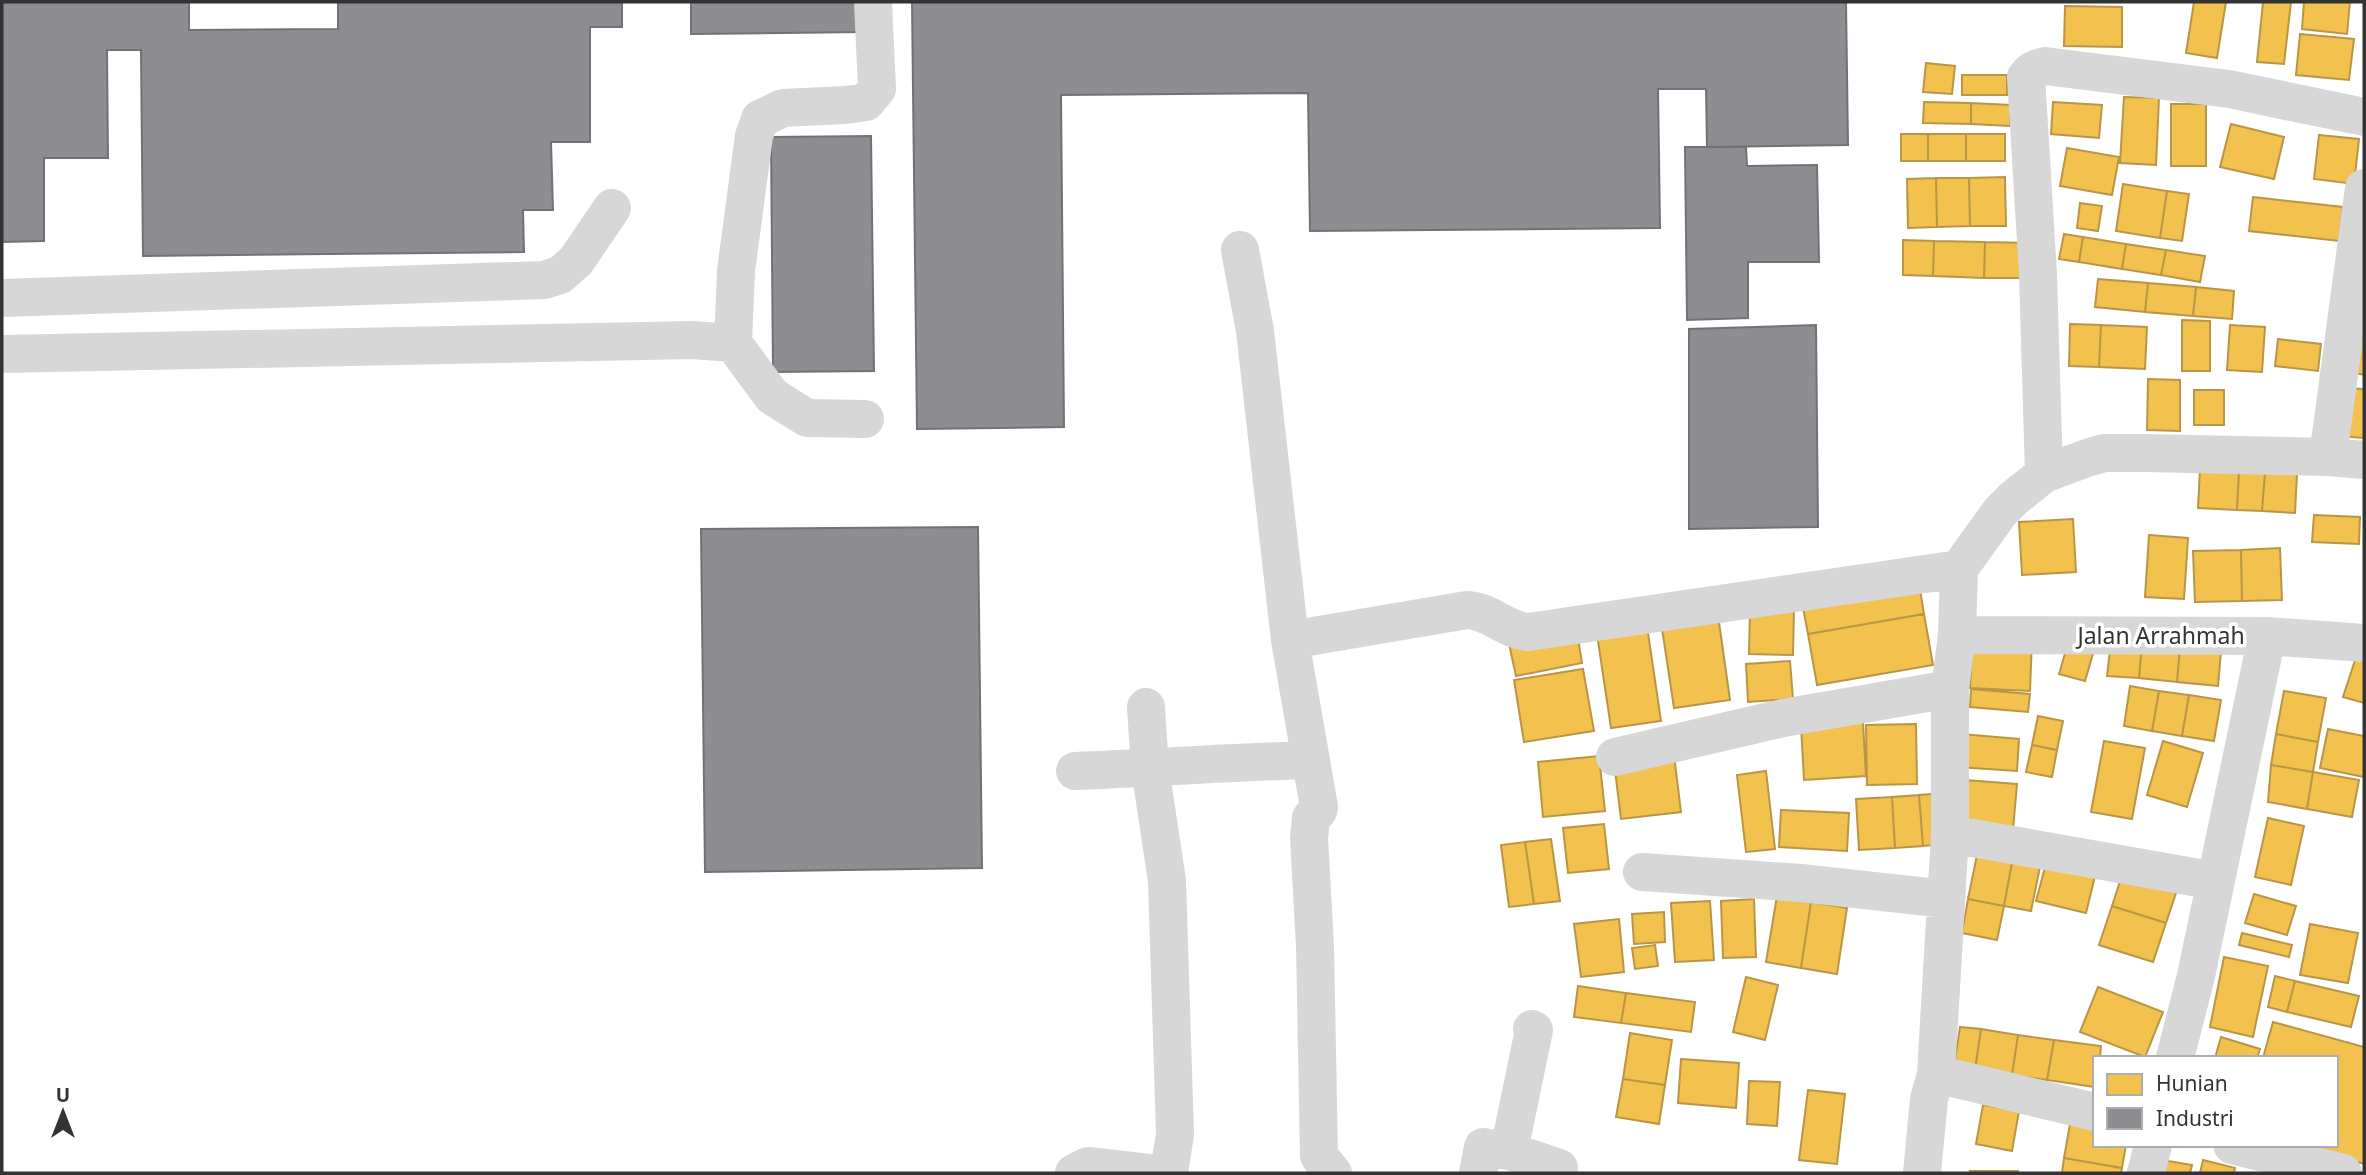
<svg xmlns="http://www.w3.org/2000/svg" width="2366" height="1175" viewBox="0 0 2366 1175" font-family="'Noto Sans',sans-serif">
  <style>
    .homes { fill: #f2c14e; stroke: #b99646; stroke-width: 2 }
    .industry { fill: #8d8d92; stroke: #727276; stroke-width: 2 }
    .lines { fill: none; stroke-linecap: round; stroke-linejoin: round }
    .minor { stroke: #d7d7d7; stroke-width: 38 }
    .labels { text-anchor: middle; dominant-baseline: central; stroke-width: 7; stroke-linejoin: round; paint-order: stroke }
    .street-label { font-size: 23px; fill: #333; stroke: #fff }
  </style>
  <rect width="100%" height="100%" fill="#fff"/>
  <path class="homes" d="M 2194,2 L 2226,2 L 2217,58 L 2186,53 Z
    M 2263,2 L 2291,2 L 2284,64 L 2257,62 Z
    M 2304,2 L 2350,2 L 2347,34 L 2302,29 Z
    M 2065,6 L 2122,7 L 2122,47 L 2064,46 Z
    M 2300,34 L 2354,39 L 2349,80 L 2296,75 Z
    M 1926,63 L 1955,66 L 1952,94 L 1923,92 Z
    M 1962,75 L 2007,75 L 2007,95 L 1962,95 Z
    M 2124,97 L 2159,98 L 2156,165 L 2120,163 Z
    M 1924,102 L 1971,103 L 1971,124 L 1923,123 Z
    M 2053,102 L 2102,105 L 2099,138 L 2051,134 Z
    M 1971,103 L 2011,105 L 2010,126 L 1971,124 Z
    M 2171,104 L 2206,104 L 2206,166 L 2171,166 Z
    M 2231,124 L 2284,137 L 2274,179 L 2220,167 Z
    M 1901,134 L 1928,134 L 1928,161 L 1901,161 Z
    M 1928,134 L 1966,134 L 1966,161 L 1928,161 Z
    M 1966,134 L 2005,134 L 2005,161 L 1966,161 Z
    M 2319,135 L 2359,139 L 2354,184 L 2314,179 Z
    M 2067,148 L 2119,157 L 2112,195 L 2060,186 Z
    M 2005,177 L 2006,226 L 1970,226 L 1969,178 Z
    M 1936,178 L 1969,178 L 1970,226 L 1937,227 Z
    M 1936,178 L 1937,227 L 1908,228 L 1907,179 Z
    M 2123,184 L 2167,191 L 2160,238 L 2116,231 Z
    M 2167,191 L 2189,194 L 2182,241 L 2160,238 Z
    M 2253,197 L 2343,207 L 2339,241 L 2249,231 Z
    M 2080,203 L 2102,206 L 2098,231 L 2077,228 Z
    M 2064,234 L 2083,237 L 2079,262 L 2059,259 Z
    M 2083,237 L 2126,244 L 2122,269 L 2079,262 Z
    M 1903,240 L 1934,241 L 1933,276 L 1903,275 Z
    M 1934,241 L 1985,242 L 1984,278 L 1933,276 Z
    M 1985,242 L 2030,243 L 2028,278 L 1984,278 Z
    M 2126,244 L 2166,250 L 2161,275 L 2122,269 Z
    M 2166,250 L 2205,256 L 2200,282 L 2161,275 Z
    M 2098,279 L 2148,283 L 2145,312 L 2095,307 Z
    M 2148,283 L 2196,287 L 2193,316 L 2145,312 Z
    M 2196,287 L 2234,291 L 2232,319 L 2193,316 Z
    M 2182,320 L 2210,321 L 2210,371 L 2182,371 Z
    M 2070,324 L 2101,325 L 2099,367 L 2069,366 Z
    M 2101,325 L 2147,327 L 2145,369 L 2099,367 Z
    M 2230,325 L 2265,327 L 2262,372 L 2227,370 Z
    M 2278,339 L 2321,344 L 2318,371 L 2275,366 Z
    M 2359,339 L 2364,340 L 2364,375 L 2355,373 Z
    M 2148,379 L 2180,380 L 2180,431 L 2147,430 Z
    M 2343,388 L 2364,389 L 2364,438 L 2339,436 Z
    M 2194,390 L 2224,390 L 2224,425 L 2194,425 Z
    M 2200,469 L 2239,471 L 2237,510 L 2198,508 Z
    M 2239,471 L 2265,473 L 2262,511 L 2237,510 Z
    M 2265,473 L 2297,474 L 2295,513 L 2262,511 Z
    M 2314,515 L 2360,517 L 2359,544 L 2312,542 Z
    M 2073,519 L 2076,572 L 2022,575 L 2019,522 Z
    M 2149,535 L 2188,538 L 2184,599 L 2145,597 Z
    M 2280,548 L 2282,600 L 2242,601 L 2241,550 Z
    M 2241,550 L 2242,601 L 2195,602 L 2193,551 Z
    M 1918,577 L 1924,614 L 1808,634 L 1801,597 Z
    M 1750,607 L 1794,608 L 1793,655 L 1749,654 Z
    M 1717,608 L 1730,700 L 1674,708 L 1660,615 Z
    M 1924,614 L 1933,665 L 1817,685 L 1808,634 Z
    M 1576,626 L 1582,663 L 1516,676 L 1508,639 Z
    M 1647,626 L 1661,721 L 1611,728 L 1597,634 Z
    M 1973,636 L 2032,639 L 2030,691 L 1970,688 Z
    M 2069,640 L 2095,647 L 2085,681 L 2059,674 Z
    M 2111,641 L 2142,644 L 2139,678 L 2107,676 Z
    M 2142,644 L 2180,647 L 2177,682 L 2139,678 Z
    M 2180,647 L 2221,652 L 2218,686 L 2177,682 Z
    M 2359,648 L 2364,650 L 2364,703 L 2343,697 Z
    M 1790,661 L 1793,699 L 1748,702 L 1746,664 Z
    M 1583,669 L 1594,731 L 1524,742 L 1514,680 Z
    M 2130,686 L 2159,691 L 2152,731 L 2124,726 Z
    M 1971,689 L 2030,694 L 2028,712 L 1970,707 Z
    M 2159,691 L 2189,695 L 2182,736 L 2152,731 Z
    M 2284,691 L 2326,698 L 2318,742 L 2276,734 Z
    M 2189,695 L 2221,700 L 2214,741 L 2182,736 Z
    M 2038,716 L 2063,721 L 2057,750 L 2032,745 Z
    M 1863,722 L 1866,776 L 1804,780 L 1801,726 Z
    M 1916,724 L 1917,784 L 1867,785 L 1866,725 Z
    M 2328,729 L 2364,736 L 2364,777 L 2320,768 Z
    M 1961,734 L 2019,739 L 2017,771 L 1958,767 Z
    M 2276,734 L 2318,742 L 2313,772 L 2271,765 Z
    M 2104,741 L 2145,748 L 2132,819 L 2091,812 Z
    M 2163,741 L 2203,753 L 2187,807 L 2147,795 Z
    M 2032,745 L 2057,750 L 2052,777 L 2026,772 Z
    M 1674,755 L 1681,812 L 1621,819 L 1614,762 Z
    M 1599,756 L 1605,811 L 1543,817 L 1538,762 Z
    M 2271,765 L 2313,772 L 2307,809 L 2268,802 Z
    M 1766,771 L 1775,849 L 1746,852 L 1737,775 Z
    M 2313,772 L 2359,780 L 2352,817 L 2307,809 Z
    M 1965,780 L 2017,784 L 2013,830 L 1961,826 Z
    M 1944,793 L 1947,844 L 1923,846 L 1919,795 Z
    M 1919,795 L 1923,846 L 1895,848 L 1892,797 Z
    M 1892,797 L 1895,848 L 1859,850 L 1856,799 Z
    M 1781,810 L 1849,813 L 1847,851 L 1779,847 Z
    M 2268,818 L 2304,826 L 2291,885 L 2255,877 Z
    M 1604,824 L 1609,869 L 1568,873 L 1563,828 Z
    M 1551,839 L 1560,901 L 1534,904 L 1525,842 Z
    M 1525,842 L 1534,904 L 1509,907 L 1501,845 Z
    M 1978,850 L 2013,857 L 2004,906 L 1968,899 Z
    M 2013,857 L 2041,862 L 2031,911 L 2004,906 Z
    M 2047,860 L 2096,872 L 2086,913 L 2036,901 Z
    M 2123,872 L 2177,890 L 2166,923 L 2112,906 Z
    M 2254,894 L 2296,906 L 2287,935 L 2245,923 Z
    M 1777,896 L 1811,902 L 1801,968 L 1766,962 Z
    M 1754,899 L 1756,957 L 1723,958 L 1721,901 Z
    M 1968,899 L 2004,906 L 1997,940 L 1962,933 Z
    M 1710,901 L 1714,960 L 1675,962 L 1671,903 Z
    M 1811,902 L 1847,908 L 1837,974 L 1801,968 Z
    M 2112,906 L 2166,923 L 2153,962 L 2099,945 Z
    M 1664,912 L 1665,942 L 1634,944 L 1632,914 Z
    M 1619,919 L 1624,972 L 1581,977 L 1574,924 Z
    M 2310,924 L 2358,933 L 2348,983 L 2300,975 Z
    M 2242,933 L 2292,945 L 2289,957 L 2239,945 Z
    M 1655,945 L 1658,966 L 1635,969 L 1632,948 Z
    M 2224,957 L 2268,966 L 2253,1037 L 2210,1027 Z
    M 2275,976 L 2295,981 L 2287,1012 L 2268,1007 Z
    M 1746,977 L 1778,985 L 1765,1040 L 1733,1032 Z
    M 2295,981 L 2359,996 L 2351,1027 L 2287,1012 Z
    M 1578,986 L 1626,993 L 1621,1023 L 1574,1017 Z
    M 2098,987 L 2163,1012 L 2145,1057 L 2080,1032 Z
    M 1626,993 L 1695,1002 L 1691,1032 L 1621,1023 Z
    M 2273,1022 L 2364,1047 L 2364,1164 L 2295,1145 L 2336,1145 L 2336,1058 L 2263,1058 Z
    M 1960,1027 L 1981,1029 L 1975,1070 L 1954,1067 Z
    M 1981,1029 L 2018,1035 L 2012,1075 L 1975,1070 Z
    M 1630,1033 L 1672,1040 L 1665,1085 L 1623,1079 Z
    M 2018,1035 L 2054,1040 L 2047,1080 L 2012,1075 Z
    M 2221,1037 L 2260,1049 L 2257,1058 L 2215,1058 Z
    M 2054,1040 L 2101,1046 L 2100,1058 L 2095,1058 L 2095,1087 L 2047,1080 Z
    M 1681,1059 L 1739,1063 L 1736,1108 L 1678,1103 Z
    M 1623,1079 L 1665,1085 L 1659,1124 L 1616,1117 Z
    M 1749,1081 L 1780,1082 L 1777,1126 L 1747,1124 Z
    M 1808,1090 L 1845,1094 L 1837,1164 L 1799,1160 Z
    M 1983,1105 L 2019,1111 L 2012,1151 L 1976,1144 Z
    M 2070,1124 L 2095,1129 L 2095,1145 L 2126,1145 L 2122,1168 L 2064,1158 Z
    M 2064,1158 L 2122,1168 L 2121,1173 L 2062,1173 Z
    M 2156,1159 L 2192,1165 L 2190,1173 L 2153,1173 Z
    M 2203,1160 L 2235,1168 L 2234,1173 L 2200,1173 Z
    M 1970,1171 L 2018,1171 L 2018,1173 L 1970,1173 Z"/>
  <path class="industry" d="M 2,2 L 189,2 L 189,30 L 338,29 L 338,2 L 622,2 L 622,27 L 590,27 L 590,142 L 551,142 L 553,210 L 523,210 L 524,252 L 143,256 L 141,50 L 107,50 L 108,158 L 44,158 L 44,241 L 2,242 Z
    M 691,2 L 860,2 L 861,32 L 691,34 Z
    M 912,2 L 1846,2 L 1848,145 L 1707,147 L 1706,89 L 1658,89 L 1660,228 L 1310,231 L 1308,93 L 1061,95 L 1064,427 L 917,429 Z
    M 871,136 L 874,371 L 773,372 L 771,137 Z
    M 1685,147 L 1746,147 L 1747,166 L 1817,165 L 1819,262 L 1748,262 L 1748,318 L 1687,320 Z
    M 1816,325 L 1818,527 L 1689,529 L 1689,329 Z
    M 978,527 L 982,868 L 705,872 L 701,529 Z"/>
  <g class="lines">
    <path class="minor" d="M 1240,250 L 1255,331 L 1290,640 L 1467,610 C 1491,611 1504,630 1528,632 L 1959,569
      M 2,298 L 544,280 L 560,275 L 576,261 L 612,208
      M 733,343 L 772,396 L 807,418 L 865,419
      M 2,354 L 692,340 L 733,343 L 736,271 L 754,136 L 760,119 L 783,108 L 846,105 L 866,102 L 877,89 L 873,2
      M 2328,457 L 2364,188
      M 2044,474 L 2038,274 L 2026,77 C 2031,70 2036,68 2045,66 L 2229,89 L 2364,117
      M 1957,635 L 2267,636 L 2364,643
      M 1290,640 L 1319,807 L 1318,811 L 1311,818 L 1309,838 L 1315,946 L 1319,1156 L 1333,1173
      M 1146,707 L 1150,768 L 1167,881 L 1175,1134 L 1169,1173
      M 1615,757 L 1783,718 L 1950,689
      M 1075,771 C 1154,768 1232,762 1311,760
      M 1950,834 L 2216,881
      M 1642,872 L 1801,883 L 1946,899
      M 1532,1029 L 1534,1030 L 1509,1151 L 1559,1168 L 1558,1173
      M 2175,1058 L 2196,976 L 2267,636
      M 1936,1074 L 2095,1112
      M 2232,1145 L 2343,1173
      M 1074,1173 L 1088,1166 L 1149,1173
      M 1478,1173 L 1483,1147 L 1509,1151
      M 1922,1173 L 1929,1099 L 1936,1074 L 1950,834 L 1950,689 L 1957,635 L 1959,569 L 2000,512 L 2014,498 L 2044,474 L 2087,458 L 2104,453 L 2145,453 L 2328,457 L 2364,460
      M 2146,1173 L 2153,1145"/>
  </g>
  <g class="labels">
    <g class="street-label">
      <text x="2161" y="635">Jalan Arrahmah</text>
    </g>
  </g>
  <rect width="2366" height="1175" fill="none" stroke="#333333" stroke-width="7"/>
  <rect x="2093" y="1056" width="245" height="91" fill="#ffffff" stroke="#adadad" stroke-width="2"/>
  <rect x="2107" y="1074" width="35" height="21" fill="#f2c14e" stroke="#adadad" stroke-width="2"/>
  <text x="2156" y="1091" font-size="21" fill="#333333">Hunian</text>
  <rect x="2107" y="1108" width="35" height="21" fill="#8d8d92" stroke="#adadad" stroke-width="2"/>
  <text x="2156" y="1126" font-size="21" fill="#333333">Industri</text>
  <g transform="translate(63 1112)" stroke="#ffffff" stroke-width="5" paint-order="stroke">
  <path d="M0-5L12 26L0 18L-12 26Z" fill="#333333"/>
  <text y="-10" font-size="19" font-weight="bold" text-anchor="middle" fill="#333333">U</text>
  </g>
</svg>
